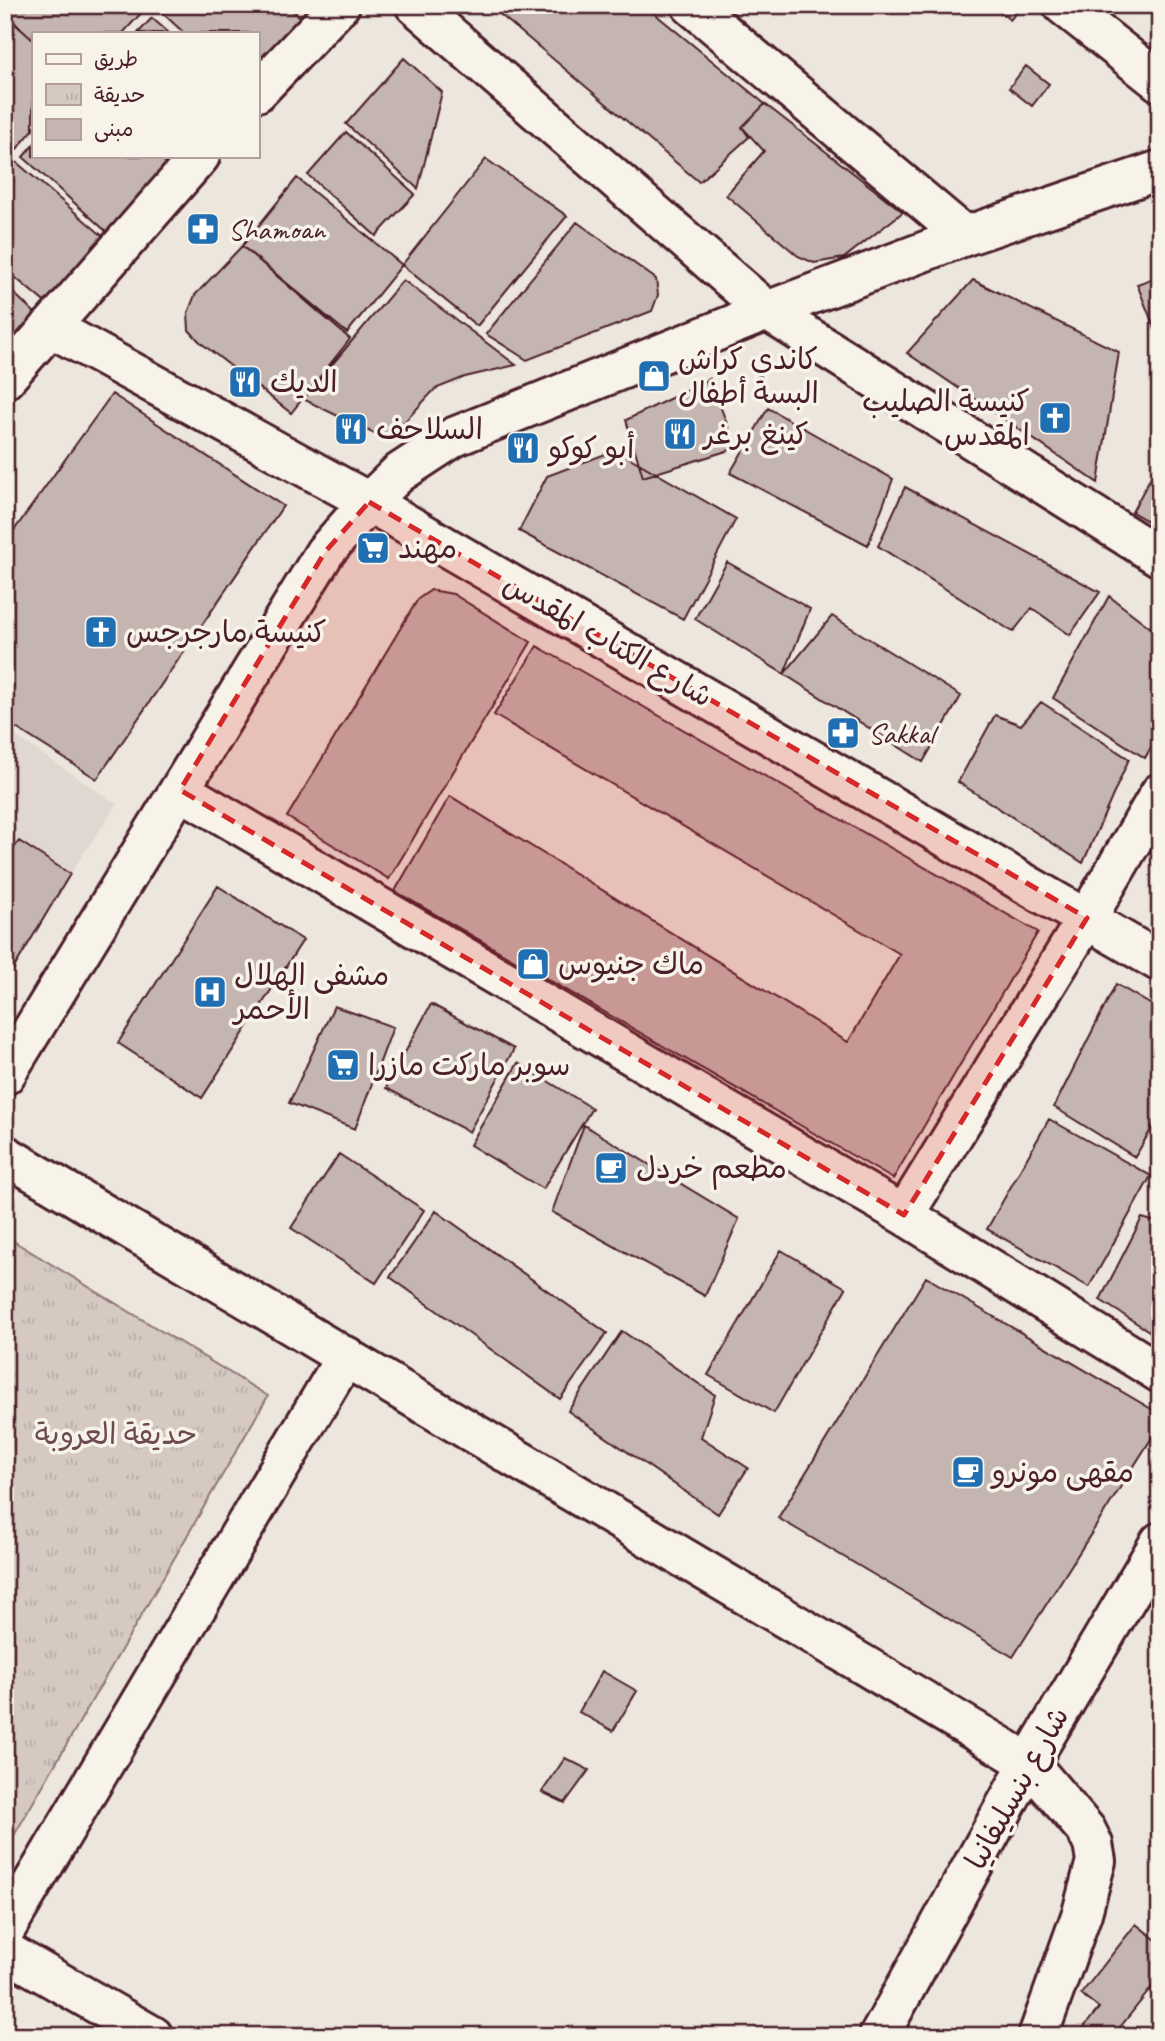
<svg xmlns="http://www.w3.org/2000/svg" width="1165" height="2041" viewBox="0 0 1165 2041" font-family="Caveat,'Playpen Sans Arabic',sans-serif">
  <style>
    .built { fill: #e0d7d0 }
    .park { fill: url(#park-tufts); stroke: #907476; stroke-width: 2 }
    .building { fill: #c4b5b0; stroke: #4a1f2b; stroke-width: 2 }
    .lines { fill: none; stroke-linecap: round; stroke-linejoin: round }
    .street-casing { stroke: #4a1f2b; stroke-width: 44 }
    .secondary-casing { stroke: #4a1f2b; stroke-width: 44 }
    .street { stroke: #f7f3e8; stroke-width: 38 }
    .secondary { stroke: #f7f3e8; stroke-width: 38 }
    .marked { fill: #d62828; fill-opacity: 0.2; stroke: #d62828; stroke-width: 5; stroke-dasharray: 14 9; stroke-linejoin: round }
    .labels { text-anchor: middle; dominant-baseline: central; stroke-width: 7; stroke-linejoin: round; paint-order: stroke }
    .poi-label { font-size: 30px; fill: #4a1f2b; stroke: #f7f3e8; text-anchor: start }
    .street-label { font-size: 30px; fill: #4a1f2b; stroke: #f7f3e8 }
    .park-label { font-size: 30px; fill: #6d4a51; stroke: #f7f3e8 }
  </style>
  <defs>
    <pattern id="park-tufts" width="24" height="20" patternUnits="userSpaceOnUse" patternTransform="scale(1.75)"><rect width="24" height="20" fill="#d5c9c2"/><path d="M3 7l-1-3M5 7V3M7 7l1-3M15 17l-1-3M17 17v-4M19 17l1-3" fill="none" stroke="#b8aca7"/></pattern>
  </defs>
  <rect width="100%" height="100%" fill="#ece6dd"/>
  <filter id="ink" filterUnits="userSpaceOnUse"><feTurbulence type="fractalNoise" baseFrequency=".0143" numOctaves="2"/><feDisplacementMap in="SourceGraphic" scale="14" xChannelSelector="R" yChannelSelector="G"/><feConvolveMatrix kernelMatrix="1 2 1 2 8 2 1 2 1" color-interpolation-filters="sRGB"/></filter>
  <g filter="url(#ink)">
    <path class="built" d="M 5,729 L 117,804 L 70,874 L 5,983 Z"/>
    <path class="park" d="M 5,1236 L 268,1396 L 5,1851 Z"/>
    <path class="building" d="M 5,5 L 139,5 L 144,10 L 123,33 L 33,33 L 33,39 L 5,14 Z
      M 287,5 L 311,27 L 257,84 L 257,33 L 184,33 L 155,6 Z
      M 299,5 L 326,5 L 316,19 Z
      M 489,5 L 644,5 L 765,104 L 742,127 L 749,137 L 699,182 Z
      M 992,5 L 1022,5 L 1010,20 Z
      M 5,15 L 33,40 L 33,130 L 16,150 L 5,141 Z
      M 152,18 L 169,33 L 138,33 Z
      M 404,58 L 442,92 L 418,189 L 346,124 Z
      M 1026,66 L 1049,84 L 1032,106 L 1009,88 Z
      M 765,104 L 903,212 L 844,258 L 814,263 L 798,256 L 726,195 L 764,151 L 742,127 Z
      M 346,132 L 415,194 L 376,236 L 308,175 Z
      M 33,145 L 33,156 L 158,156 L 177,173 L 117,241 L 23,157 Z
      M 486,159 L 567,216 L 477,326 L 402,265 Z
      M 15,161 L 111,243 L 55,311 L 5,269 L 5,173 Z
      M 297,178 L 402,265 L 347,333 L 242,246 Z
      M 577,222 L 656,279 L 658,295 L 652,311 L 527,360 L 486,334 Z
      M 242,246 L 350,339 L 291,413 L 201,343 L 189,330 L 188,313 L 195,295 Z
      M 1160,276 L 1160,342 L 1137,284 Z
      M 403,280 L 516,365 L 465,377 L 435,389 L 398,429 L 383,438 L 303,399 Z
      M 973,280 L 1119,352 L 1098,483 L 907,353 Z
      M 5,285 L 50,327 L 5,375 Z
      M 710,379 L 736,448 L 643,477 L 626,420 Z
      M 112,394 L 283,506 L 97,779 L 5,721 L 5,543 Z
      M 768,408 L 893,479 L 868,545 L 730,473 Z
      M 616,450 L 736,519 L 683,619 L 519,531 L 547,476 Z
      M 1160,460 L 1160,528 L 1132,512 Z
      M 905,487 L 1100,592 L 1070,635 L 1032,608 L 1013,632 L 878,546 Z
      M 727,562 L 810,609 L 784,674 L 695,619 Z
      M 431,590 L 453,594 L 531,642 L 389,879 L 287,817 L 418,599 Z
      M 1109,596 L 1160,635 L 1160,731 L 1145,758 L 1053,698 Z
      M 832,616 L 961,696 L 923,762 L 784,674 Z
      M 537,646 L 1038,932 L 893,1179 L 395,891 L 450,796 L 848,1042 L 900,954 L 494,715 Z
      M 1041,702 L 1129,759 L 1083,863 L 958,782 L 995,715 L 1021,725 Z
      M 19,841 L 70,874 L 5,983 L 5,861 Z
      M 218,886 L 303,940 L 202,1098 L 118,1043 Z
      M 1116,984 L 1160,1010 L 1160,1114 L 1135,1157 L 1054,1107 Z
      M 431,1004 L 514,1049 L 469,1132 L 386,1088 Z
      M 334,1006 L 393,1027 L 355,1129 L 289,1103 Z
      M 518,1063 L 592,1108 L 543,1189 L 470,1145 Z
      M 1049,1119 L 1151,1176 L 1089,1287 L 987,1229 Z
      M 584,1125 L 739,1219 L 705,1296 L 552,1212 Z
      M 339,1154 L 424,1210 L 376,1283 L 291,1228 Z
      M 436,1211 L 607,1333 L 560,1399 L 390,1277 Z
      M 1142,1218 L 1160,1223 L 1160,1338 L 1100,1300 Z
      M 781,1250 L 846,1288 L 774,1413 L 708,1375 Z
      M 926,1277 L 1160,1414 L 1160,1425 L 1013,1657 L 778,1518 Z
      M 622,1331 L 715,1395 L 701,1437 L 748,1468 L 718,1514 L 568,1411 Z
      M 602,1671 L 637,1691 L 613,1731 L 579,1712 Z
      M 565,1758 L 589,1770 L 565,1803 L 542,1792 Z
      M 1160,1806 L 1160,1822 L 1153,1818 Z
      M 1136,1924 L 1160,1943 L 1160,1977 L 1113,2036 L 1077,2036 L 1099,2008 L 1081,1994 Z"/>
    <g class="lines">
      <defs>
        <path id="street" d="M 415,5 L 767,311 L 1160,557
          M 691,5 L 965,236
          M 1063,5 L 1160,82
          M 257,92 L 340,5
          M 50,327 L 369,502 L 1160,962
          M 5,379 L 200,156
          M 180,790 L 904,1215 L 1160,1373
          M 5,1075 L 325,552 L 369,502 L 399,473 L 454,437 L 767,311 L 965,236 L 1160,170
          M 5,1155 L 1029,1763 L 1086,1830 L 1093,1844 L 1096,1861 L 1082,1913 L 1038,2036
          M 904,1215 L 1087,918 L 1160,793
          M 5,1930 L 346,1356
          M 879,2036 L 1029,1763 L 1160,1542"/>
        <path id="secondary" d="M 5,1951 L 153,2036"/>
      </defs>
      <use href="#street" class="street-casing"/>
      <use href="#secondary" class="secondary-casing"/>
      <use href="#street" class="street"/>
      <use href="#secondary" class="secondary"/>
    </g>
  </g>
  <path class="marked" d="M 369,502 L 1087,918 L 904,1215 L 180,790 L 325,552 Z"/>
  <defs>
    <symbol id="pharmacy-square" viewBox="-11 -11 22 22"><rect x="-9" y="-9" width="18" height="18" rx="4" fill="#1f6fb2" stroke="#f7f3e8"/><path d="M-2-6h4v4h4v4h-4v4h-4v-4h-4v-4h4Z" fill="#fff"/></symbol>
    <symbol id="shop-square" viewBox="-11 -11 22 22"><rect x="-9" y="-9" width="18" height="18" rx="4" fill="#1f6fb2" stroke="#f7f3e8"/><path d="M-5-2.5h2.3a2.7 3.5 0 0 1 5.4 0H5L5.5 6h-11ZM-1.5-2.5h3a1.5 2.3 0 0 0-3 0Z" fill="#fff"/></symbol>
    <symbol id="restaurant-square" viewBox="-11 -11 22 22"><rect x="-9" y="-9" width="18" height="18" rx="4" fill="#1f6fb2" stroke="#f7f3e8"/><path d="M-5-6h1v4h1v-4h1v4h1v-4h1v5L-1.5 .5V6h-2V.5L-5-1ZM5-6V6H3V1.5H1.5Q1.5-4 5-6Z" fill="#fff"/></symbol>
    <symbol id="church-square" viewBox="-11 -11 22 22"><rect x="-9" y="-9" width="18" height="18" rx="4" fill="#1f6fb2" stroke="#f7f3e8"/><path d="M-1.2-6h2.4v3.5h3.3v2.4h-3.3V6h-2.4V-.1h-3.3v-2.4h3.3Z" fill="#fff"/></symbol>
    <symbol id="supermarket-square" viewBox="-11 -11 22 22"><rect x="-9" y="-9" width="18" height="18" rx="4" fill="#1f6fb2" stroke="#f7f3e8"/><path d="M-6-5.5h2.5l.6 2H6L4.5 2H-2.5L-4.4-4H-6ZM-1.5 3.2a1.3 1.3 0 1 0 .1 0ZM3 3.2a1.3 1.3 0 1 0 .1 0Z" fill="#fff"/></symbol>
    <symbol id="hospital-square" viewBox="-11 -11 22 22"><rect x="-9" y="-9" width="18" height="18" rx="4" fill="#1f6fb2" stroke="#f7f3e8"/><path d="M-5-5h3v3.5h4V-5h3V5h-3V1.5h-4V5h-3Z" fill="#fff"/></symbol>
    <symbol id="cafe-square" viewBox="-11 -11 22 22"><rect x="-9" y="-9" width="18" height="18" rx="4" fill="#1f6fb2" stroke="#f7f3e8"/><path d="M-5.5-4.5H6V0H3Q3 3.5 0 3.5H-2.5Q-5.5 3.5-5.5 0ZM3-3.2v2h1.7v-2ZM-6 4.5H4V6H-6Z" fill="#fff"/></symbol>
  </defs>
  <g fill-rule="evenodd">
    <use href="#pharmacy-square" x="184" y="210" width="38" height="38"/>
    <use href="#shop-square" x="635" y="357" width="38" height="38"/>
    <use href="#restaurant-square" x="226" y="363" width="38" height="38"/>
    <use href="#church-square" x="1036" y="399" width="38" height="38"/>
    <use href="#restaurant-square" x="332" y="410" width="38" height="38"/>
    <use href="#restaurant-square" x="661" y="415" width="38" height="38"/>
    <use href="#restaurant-square" x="504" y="429" width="38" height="38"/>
    <use href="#supermarket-square" x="354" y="529" width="38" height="38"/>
    <use href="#church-square" x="82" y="613" width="38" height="38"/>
    <use href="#pharmacy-square" x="824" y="714" width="38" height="38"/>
    <use href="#shop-square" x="514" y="945" width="38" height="38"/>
    <use href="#hospital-square" x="191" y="973" width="38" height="38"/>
    <use href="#supermarket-square" x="324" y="1046" width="38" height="38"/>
    <use href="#cafe-square" x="592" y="1149" width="38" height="38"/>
    <use href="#cafe-square" x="949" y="1453" width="38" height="38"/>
  </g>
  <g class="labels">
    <g class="poi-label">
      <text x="228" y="229">Shamoan</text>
      <text x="678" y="359">كاندي كراش<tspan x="678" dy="34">البسة أطفال</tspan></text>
      <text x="270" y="382">الديك</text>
      <text x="1030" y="401" text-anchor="end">كنيسة الصليب<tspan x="1030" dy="34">المقدس</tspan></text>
      <text x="376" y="429">السلاحف</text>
      <text x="704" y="434">كينغ برغر</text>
      <text x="548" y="448">أبو كوكو</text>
      <text x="398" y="548">مهند</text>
      <text x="126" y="632">كنيسة مارجرجس</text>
      <text x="868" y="733">Sakkal</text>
      <text x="558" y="964">ماك جنيوس</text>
      <text x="234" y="975">مشفى الهلال<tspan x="234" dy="34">الأحمر</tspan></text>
      <text x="368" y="1065">سوبر ماركت مازرا</text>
      <text x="636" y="1168">مطعم خردل</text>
      <text x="992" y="1472">مقهى مونرو</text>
    </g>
    <g class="street-label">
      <text transform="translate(608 640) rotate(30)">شارع الكتاب المقدس</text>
      <text transform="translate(1017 1788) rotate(-61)">شارع بنسليفانيا</text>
    </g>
    <g class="park-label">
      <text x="116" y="1434">حديقة العروبة</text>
    </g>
  </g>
  <rect width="1165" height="2041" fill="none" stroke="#f7f3e8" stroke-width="28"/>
  <rect x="14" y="14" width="1137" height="2013" fill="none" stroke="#4a1f2b" stroke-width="2.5" filter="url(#ink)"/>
  <rect x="32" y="32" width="228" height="126" fill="#f7f3e8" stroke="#b29e9c" stroke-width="2"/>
  <rect x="46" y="54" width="35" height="10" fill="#f7f3e8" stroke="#b29e9c" stroke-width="2"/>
  <text x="94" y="66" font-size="21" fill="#4a1f2b">طريق</text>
  <rect x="46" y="84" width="35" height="21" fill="url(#park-tufts)" stroke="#b29e9c" stroke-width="2"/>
  <text x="94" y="102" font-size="21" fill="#4a1f2b">حديقة</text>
  <rect x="46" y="119" width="35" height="21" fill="#c4b5b0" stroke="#b29e9c" stroke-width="2"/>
  <text x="94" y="136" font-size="21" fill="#4a1f2b">مبنى</text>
</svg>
